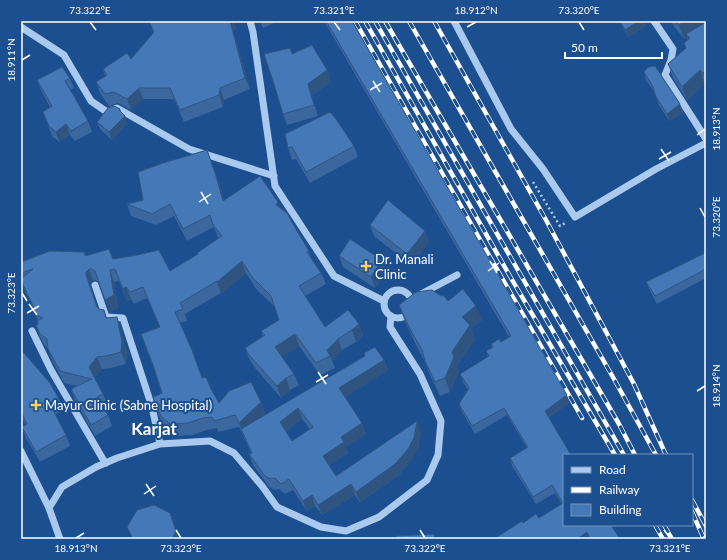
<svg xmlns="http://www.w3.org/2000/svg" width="727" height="560" viewBox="0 0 727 560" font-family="Lato,sans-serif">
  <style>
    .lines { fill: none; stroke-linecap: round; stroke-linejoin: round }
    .path { stroke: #a9c9ee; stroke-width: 2.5; stroke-dasharray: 2 3; stroke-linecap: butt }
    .minor { stroke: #a9c9ee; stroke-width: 7 }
    .rail-casing { stroke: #fff; stroke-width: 4.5 }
    .rail { stroke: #1b4f8f; stroke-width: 3; stroke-dasharray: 9; stroke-linecap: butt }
    .wall { fill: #3a679d; fill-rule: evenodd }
    .shaded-wall { fill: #305480 }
    .building { fill: #4478b7; stroke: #305480; fill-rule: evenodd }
    .ticks { fill: none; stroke: #fff; stroke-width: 1.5 }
    .poi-dot { fill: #ffd166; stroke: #1b4f8f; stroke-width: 1.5 }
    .labels { text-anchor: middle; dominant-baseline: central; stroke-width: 4; stroke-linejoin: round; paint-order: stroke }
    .poi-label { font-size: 13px; fill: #fff; stroke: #1b4f8f; text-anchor: start }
    .district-label { font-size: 17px; font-weight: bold; fill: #fff; stroke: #1b4f8f }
    .neatline { fill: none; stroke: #fff; stroke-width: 1.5 }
    .ticks-label { font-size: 10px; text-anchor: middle; fill: #fff }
  </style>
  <rect width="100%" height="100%" fill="#1b4f8f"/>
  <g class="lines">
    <path class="path" d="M 533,182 L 560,226 L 567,222"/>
    <path class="minor" d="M 250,21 L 253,32 L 275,186 L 334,276 L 384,301
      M 454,21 L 511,129 L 543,169 L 575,217 L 656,169 L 706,143
      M 654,21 L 673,49 L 671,60 L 665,75 L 706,139
      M 21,27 L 64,55 L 91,101 L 107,112 L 117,108 L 189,149 L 274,176
      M 95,285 L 106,317 L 123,318 L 152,407 L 160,444
      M384 304a14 14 0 1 1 28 0a14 14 0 1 1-28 0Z
      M 421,294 L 457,275
      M 32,331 L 51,370 L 104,461 L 106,463
      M 21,451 L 49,508 L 60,539
      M 49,508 L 62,487 L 96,467 L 117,458 L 160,444 L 210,441 L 234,453 L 262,486 L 277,507 L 321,527 L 346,531 L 379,517 L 427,480 L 438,455 L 441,421 L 420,374 L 390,327 L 391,316"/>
    <defs>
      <path id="rail" d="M 355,21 L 582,418
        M 365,21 L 511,278 L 615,455
        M 375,21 L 624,455
        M 385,21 L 619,424 L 635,455
        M 409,21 L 614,379 L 656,455
        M 434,21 L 546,220 L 634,384 L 666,455
        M 692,500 L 706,526
        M 692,512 L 704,539
        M 655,525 L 663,539
        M 664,525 L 672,539"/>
    </defs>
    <use href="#rail" class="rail-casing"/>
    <use href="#rail" class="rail"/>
  </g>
  <path class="wall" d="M 149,21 L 236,28 L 233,30 L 250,89 L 224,100 L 223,107 L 184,122 L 174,99 L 143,99 L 131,110 L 118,103 L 109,106 L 100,93 L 96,82 L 105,76 L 103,69 L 131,59 L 154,33 Z
    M 260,21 L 278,21 L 263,28 Z
    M 324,21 L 352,21 L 569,403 L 549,417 L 564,455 L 620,539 L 498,539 L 497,537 L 523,523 L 539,518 L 562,504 L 555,493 L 536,504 L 512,466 L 510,458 L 527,448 L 507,415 L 475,434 L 462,412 L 459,404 L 468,390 L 463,382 L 460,374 L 488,357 L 486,351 L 492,348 L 491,344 L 501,342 L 509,337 Z
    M 619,21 L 644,21 L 646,26 L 628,37 Z
    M 670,21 L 706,21 L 706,85 L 705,84 L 687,100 L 673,78 L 668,64 L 686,48 L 684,43 L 688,40 L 687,37 L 684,39 Z
    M 292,53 L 327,70 L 331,82 L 312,95 L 318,116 L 287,125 L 283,114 Z
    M 644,72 L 680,104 L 683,112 L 669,121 L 659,105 L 655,93 L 646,80 Z
    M 70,78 L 74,88 L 70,90 L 88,121 L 92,132 L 75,141 L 70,135 L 59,142 L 52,136 L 47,122 L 43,112 L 50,107 L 41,90 L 37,80 Z
    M 120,109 L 127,123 L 112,140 L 100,129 L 97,122 Z
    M 336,119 L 354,146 L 358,157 L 310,183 L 296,159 L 292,160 L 288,148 Z
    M 221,188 L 224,201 L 280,208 L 297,231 L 309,251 L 311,259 L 321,273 L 326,284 L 305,296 L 325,327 L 359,324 L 363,335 L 356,342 L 342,350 L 332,361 L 335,368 L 320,375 L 299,346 L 282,357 L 294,374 L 299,385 L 290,390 L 281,398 L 254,367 L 249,359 L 245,348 L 263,336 L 261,331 L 279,320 L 275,307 L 256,289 L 246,273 L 221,294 L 221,293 L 185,314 L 187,321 L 180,323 L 202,378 L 211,389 L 219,403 L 261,402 L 265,413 L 261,418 L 365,356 L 364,353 L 384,360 L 388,370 L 345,397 L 362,423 L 366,434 L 346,447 L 348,453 L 329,465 L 336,476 L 421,432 L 418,448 L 412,459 L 399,475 L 360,503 L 355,495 L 322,515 L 315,506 L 307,511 L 293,490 L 285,494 L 279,489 L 275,490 L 269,487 L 253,465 L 249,454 L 251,453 L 239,427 L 218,432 L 217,428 L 207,430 L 192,435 L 174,436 L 165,427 L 159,416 L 155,404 L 162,393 L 155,371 L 141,334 L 160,328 L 147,298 L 134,304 L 131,299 L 127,301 L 119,281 L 114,282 L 118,307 L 110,312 L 99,283 L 96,280 L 93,280 L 90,284 L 90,287 L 97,307 L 99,309 L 104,310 L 107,318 L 121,329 L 127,354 L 126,364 L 111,368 L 102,369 L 94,378 L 103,394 L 108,406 L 104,407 L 108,415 L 112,426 L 95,436 L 75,401 L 71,389 L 77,386 L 64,383 L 52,360 L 48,348 L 45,346 L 40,337 L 36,325 L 38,324 L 38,321 L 35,311 L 25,291 L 21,280 L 21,262 L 84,252 L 86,256 L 113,259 L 170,271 L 198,255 L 197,253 L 218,238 L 214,227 L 187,241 L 174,216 L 156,225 L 131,216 L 127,204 ZM 302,419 L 310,429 L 292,441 L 285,432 Z
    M 370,225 L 425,231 L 429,242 L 411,265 L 374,236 Z
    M 706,255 L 706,278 L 657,304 L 649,289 L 646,282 Z
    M 339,256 L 382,260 L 386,271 L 375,288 L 343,267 Z
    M 448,301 L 482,320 L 471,328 L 475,339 L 457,366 L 459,371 L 450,392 L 440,396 L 430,375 L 425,362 L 415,343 L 404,319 L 399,305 Z
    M 21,349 L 59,399 L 63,410 L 55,415 L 66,435 L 70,446 L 40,462 L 26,438 L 22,427 L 26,425 L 21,416 Z"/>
  <path class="shaded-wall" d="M 230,21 L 233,21 L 236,28 L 233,30 L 250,89 L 245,78 Z
    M 639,21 L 644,21 L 646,26 L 628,37 L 625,30 Z
    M 684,21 L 706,21 L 706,22 L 686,34 L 687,37 L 684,39 L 679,25 Z
    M 327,70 L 331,82 L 312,95 L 318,116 L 314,105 L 308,84 Z
    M 700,70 L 705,84 L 687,100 L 682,87 Z
    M 706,71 L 706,81 L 703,73 Z
    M 139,88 L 143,99 L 131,110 L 127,99 Z
    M 220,88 L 224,100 L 223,107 L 219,95 Z
    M 680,104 L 683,112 L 669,121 L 667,114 Z
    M 125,116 L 127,123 L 112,140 L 109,132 Z
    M 66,124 L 70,135 L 59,142 L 56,132 Z
    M 207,150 L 221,188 L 227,213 L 223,201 Z
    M 278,202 L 283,214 L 276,205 Z
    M 425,231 L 429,242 L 411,265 L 407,254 Z
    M 382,260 L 386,271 L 375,288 L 371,277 Z
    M 242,261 L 246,273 L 221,294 L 217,282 Z
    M 89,269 L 93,280 L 90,284 L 90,287 L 86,275 L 86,272 Z
    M 110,270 L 114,282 L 118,307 L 110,312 L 105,300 Z
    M 126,287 L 131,299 L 127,301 L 123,289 Z
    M 476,306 L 482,320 L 471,328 L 475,339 L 457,366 L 459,371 L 450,392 L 445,378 L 462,317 Z
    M 117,317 L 121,329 L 127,354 L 126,364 L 121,352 Z
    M 359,324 L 363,335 L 356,342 L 352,330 Z
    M 295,334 L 299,346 L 280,359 L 275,347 Z
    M 338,339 L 342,350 L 332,361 L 330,356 L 327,350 Z
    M 97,357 L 102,369 L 93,379 L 89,367 Z
    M 384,360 L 388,370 L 343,399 L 339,388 Z
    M 286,378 L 290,390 L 281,398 L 277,386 Z
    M 567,395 L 569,403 L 547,418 L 545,411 Z
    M 261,402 L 265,413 L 243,434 L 241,429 L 243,434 L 239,423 Z
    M 298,408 L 302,419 L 283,433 L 280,422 Z
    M 417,421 L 421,432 L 418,448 L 412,459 L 399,475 L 360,503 L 356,492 Z
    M 362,423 L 366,434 L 346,447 L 348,453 L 327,467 L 323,456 L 341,437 Z
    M 351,484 L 355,495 L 322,515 L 318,505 Z
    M 312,495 L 315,506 L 307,511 L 303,501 Z
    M 170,513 L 174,524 L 179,539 L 172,539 Z
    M 587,532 L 589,539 L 577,539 Z"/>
  <path class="building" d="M 149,21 L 230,21 L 245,78 L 220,88 L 219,95 L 180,110 L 170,88 L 139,88 L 127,99 L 114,92 L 105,94 L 96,82 L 107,75 L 103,69 L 127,53 L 131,59 L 154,32 Z
    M 326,21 L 352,21 L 567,395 L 545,411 L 571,455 L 564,455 L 564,525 L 611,525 L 620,539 L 590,539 L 587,532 L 577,539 L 499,539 L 497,537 L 522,521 L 523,523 L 536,514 L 539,518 L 563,503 L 552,485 L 533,497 L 510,458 L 528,447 L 504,408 L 472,426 L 459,404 L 469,388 L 460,374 L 489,356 L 486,351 L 493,347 L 491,344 L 499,339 L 501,342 L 511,336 Z
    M 620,21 L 639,21 L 625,30 Z
    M 676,21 L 684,21 L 679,25 Z
    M 706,22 L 706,71 L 703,73 L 700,70 L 682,87 L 668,64 L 686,48 L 684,43 L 690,38 L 686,34 Z
    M 312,45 L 327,70 L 308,84 L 314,105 L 283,114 L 273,81 L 264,54 L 290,48 L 292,54 Z
    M 655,66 L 680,104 L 667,114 L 656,97 L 652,85 L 644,72 L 648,67 Z
    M 62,67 L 70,78 L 65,81 L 75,98 L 88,121 L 71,131 L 66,124 L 56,132 L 49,126 L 43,112 L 52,106 L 37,80 Z
    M 114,106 L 120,109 L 119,110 L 125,116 L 109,132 L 97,122 L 108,108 Z
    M 330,112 L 336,119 L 354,146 L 306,172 L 292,147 L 288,148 L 285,134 Z
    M 207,150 L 216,176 L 223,201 L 260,176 L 278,202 L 276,205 L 287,213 L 297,231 L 309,251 L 307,252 L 321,273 L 299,286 L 325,327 L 348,310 L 359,324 L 352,330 L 338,339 L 327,350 L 330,356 L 316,363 L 295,334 L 275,347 L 294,374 L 286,378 L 277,386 L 249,355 L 245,348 L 265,335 L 261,331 L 279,320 L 271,296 L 252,277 L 242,261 L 217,282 L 217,281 L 180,303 L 183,309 L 175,312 L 192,350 L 202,378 L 206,377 L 211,389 L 219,403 L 229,391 L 251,382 L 261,402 L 239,423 L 235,415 L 214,421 L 212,417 L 203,418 L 188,423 L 170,424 L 161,416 L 155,404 L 153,397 L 162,393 L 153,365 L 141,334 L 160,327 L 143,287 L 130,292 L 126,287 L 123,289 L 115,269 L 110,270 L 114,295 L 105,300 L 95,271 L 92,269 L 89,269 L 86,272 L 86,275 L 97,307 L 99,309 L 104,310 L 106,318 L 117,317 L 122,342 L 121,352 L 106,356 L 97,357 L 89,367 L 103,394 L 97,397 L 108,415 L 91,425 L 71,389 L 92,379 L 60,371 L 48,349 L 47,339 L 40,334 L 36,325 L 38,324 L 37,321 L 43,318 L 36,315 L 33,306 L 21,280 L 21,279 L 33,269 L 21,273 L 21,262 L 50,251 L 84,252 L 85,256 L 109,249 L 113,259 L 137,255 L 159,250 L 170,271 L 198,254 L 197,253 L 222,236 L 213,225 L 210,215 L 183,229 L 170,204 L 152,214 L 127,204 L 143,200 L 138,172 L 163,163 Z
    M 388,200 L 425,231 L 407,254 L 370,225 Z
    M 350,239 L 382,260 L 371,277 L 339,256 Z
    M 705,253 L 706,255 L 706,269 L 655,296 L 646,282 Z
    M 463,289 L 476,306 L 462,317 L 470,325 L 452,352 L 454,357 L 445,378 L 435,382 L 425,361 L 422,350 L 410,329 L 399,305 L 416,292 L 432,290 L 441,296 L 443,295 L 448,301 Z
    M 375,347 L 384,360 L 339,388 L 362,423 L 341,437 L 344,442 L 323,456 L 336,476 L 417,421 L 414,438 L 408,449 L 395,464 L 356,492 L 351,484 L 318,505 L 312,495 L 303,501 L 289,479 L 281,484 L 275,478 L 271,479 L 265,476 L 249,454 L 252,453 L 241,429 L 365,356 L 364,353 ZM 298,408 L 313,427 L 292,441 L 280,422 Z
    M 21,349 L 24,353 L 50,383 L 59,399 L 50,404 L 66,435 L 36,452 L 22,427 L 27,424 L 21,412 Z
    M 154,505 L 170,513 L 176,531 L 172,539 L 133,539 L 127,527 L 137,510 Z
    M 434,534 L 435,539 L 396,539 L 396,536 Z"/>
  <path class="ticks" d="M 90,22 L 96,30M 334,22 L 340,30M 579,22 L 584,30M 467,27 L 476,22M 22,60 L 30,55M 373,81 L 380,92M 370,90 L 382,83M 697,135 L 705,129M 661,149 L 669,161M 659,159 L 671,152M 201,192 L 208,204M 199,202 L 211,194M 700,208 L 705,217M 490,261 L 497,273M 488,271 L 499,263M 22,293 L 27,301M 29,304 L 37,315M 27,313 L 39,306M 318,372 L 326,384M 316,382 L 328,375M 697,391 L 705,386M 146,484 L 154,496M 144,494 L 156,486M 176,530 L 181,538M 420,530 L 425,538M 664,530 L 670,538M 76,538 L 84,533"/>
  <g class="poi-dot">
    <path d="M364 260h4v4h4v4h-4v4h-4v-4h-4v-4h4z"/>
    <path d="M34 399h4v4h4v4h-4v4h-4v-4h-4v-4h4z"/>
  </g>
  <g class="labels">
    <g class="poi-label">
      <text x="375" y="259">Dr. Manali<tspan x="375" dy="15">Clinic</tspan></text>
      <text x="45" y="405">Mayur Clinic (Sabne Hospital)</text>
    </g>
    <g class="district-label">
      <text x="154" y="428">Karjat</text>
    </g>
  </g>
  <rect width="727" height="560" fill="none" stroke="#1b4f8f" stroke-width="44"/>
  <rect x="563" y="454" width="130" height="72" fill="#1b4f8f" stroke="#7695bc"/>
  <rect x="571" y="467" width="20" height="6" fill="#a9c9ee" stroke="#7695bc"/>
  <text x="599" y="474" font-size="12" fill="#ffffff">Road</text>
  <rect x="571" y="487" width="20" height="6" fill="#ffffff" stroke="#7695bc"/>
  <text x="599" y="494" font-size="12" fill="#ffffff">Railway</text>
  <rect x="571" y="504" width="20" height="12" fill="#4478b7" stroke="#7695bc"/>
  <text x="599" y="514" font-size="12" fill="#ffffff">Building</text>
  <path d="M565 52v6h97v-6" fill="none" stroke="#ffffff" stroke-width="2"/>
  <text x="571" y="52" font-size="12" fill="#ffffff" stroke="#1b4f8f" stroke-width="3" paint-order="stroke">50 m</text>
  <rect x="22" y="22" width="683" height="516" class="neatline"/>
  <g class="ticks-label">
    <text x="90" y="14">73.322°E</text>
    <text x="334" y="14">73.321°E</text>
    <text x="476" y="14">18.912°N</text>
    <text x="579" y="14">73.320°E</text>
    <text transform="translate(11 60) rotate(-90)" y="4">18.911°N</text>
    <text transform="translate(716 129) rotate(-90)" y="4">18.913°N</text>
    <text transform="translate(716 217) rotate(-90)" y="4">73.320°E</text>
    <text transform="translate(11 293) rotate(-90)" y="4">73.323°E</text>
    <text transform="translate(716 386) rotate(-90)" y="4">18.914°N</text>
    <text x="76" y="552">18.913°N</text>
    <text x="181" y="552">73.323°E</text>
    <text x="425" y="552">73.322°E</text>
    <text x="670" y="552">73.321°E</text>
  </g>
</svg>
